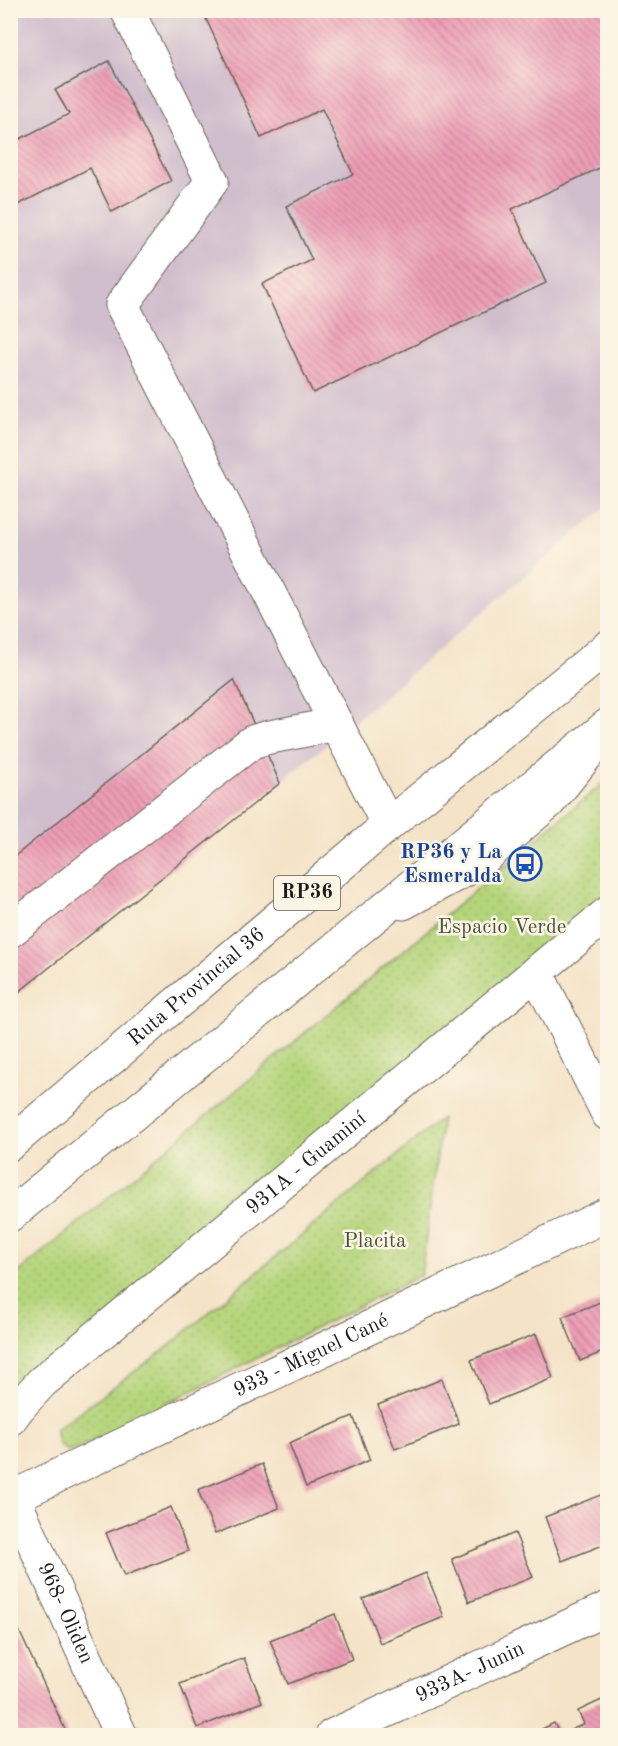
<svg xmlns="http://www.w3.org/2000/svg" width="618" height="1746" viewBox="0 0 618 1746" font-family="'Old Standard TT',serif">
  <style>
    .industrial { fill: #d0bdcd }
    .park { fill: url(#park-dots); stroke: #68784c; stroke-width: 1.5 }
    .building { fill: url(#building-back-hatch) }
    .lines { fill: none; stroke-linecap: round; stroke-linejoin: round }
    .minor-casing { stroke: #686258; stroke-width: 35 }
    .major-casing { stroke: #686258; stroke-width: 35 }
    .minor { stroke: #fff; stroke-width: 33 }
    .major { stroke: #fff; stroke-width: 33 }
    .labels { text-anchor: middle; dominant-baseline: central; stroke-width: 5; stroke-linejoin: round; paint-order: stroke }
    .shield { fill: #fcf5e5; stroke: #5f5d58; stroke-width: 1.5 }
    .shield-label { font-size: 20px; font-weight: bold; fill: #1c1c1c }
    .transit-label { font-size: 21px; font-weight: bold; fill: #164399; stroke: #fcf5e5; text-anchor: end }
    .park-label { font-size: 21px; fill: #4a5439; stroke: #fcf5e5 }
    .street-label { font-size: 21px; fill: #1c1c1c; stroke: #fcf5e5 }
  </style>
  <defs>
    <pattern id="park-dots" width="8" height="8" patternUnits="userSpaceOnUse" patternTransform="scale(1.5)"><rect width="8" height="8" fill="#b5d57c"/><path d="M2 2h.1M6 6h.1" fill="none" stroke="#9bb66b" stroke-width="1.8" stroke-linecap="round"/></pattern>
    <pattern id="building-back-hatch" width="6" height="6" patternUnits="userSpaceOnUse" patternTransform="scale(1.5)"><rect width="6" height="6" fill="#ee9eb7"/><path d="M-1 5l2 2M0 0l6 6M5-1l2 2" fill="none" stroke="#c08094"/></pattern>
  </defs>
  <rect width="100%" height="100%" fill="#fcf5e5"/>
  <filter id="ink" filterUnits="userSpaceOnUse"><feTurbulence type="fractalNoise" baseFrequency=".0167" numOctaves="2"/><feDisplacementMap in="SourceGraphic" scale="12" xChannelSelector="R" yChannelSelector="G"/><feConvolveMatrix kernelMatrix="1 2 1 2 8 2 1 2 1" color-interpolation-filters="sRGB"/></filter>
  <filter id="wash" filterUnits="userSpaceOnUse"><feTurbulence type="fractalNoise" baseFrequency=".008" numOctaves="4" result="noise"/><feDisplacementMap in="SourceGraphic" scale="24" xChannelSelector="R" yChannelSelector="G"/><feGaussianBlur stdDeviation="1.35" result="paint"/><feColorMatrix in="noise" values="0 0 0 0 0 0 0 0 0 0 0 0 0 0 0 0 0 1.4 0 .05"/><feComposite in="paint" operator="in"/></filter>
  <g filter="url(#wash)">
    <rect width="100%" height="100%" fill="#f4e3c7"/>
    <path class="industrial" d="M 11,11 L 607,11 L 607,506 L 341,733 L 11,999 Z"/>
    <path class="park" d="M 607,780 L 607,897 L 11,1403 L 11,1279 Z
      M 442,1118 L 421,1275 L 71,1452 C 59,1448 56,1442 56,1429 L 164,1350 Z"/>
    <g id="blocks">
      <path class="building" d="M 202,10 L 608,10 L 608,164 L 512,209 L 546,283 L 313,393 L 262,284 L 312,260 L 286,206 L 353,174 L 322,109 L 261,138 Z
        M 109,61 L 171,181 L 112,212 L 90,168 L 10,209 L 10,144 L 69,114 L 55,90 Z
        M 234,680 L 280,783 L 10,999 L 10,860 Z
        M 608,1299 L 608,1350 L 580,1361 L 562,1317 Z
        M 536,1334 L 553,1378 L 489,1404 L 471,1360 Z
        M 442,1379 L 459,1424 L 395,1449 L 378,1405 Z
        M 353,1416 L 370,1460 L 306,1487 L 289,1443 Z
        M 262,1464 L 279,1508 L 215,1534 L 198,1490 Z
        M 608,1492 L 608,1543 L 562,1561 L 545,1517 Z
        M 171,1507 L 188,1551 L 124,1576 L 106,1533 Z
        M 515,1533 L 533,1577 L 469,1602 L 452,1559 Z
        M 426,1573 L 444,1617 L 380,1643 L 363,1599 Z
        M 335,1614 L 352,1659 L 288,1684 L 270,1640 Z
        M 16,1624 L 68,1736 L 10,1736 L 10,1626 Z
        M 244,1658 L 262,1702 L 197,1728 L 180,1684 Z
        M 608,1697 L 608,1736 L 528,1736 L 554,1723 L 560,1735 L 584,1724 L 578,1711 Z"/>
    </g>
  </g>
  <g filter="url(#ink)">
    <use href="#blocks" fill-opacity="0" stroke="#686258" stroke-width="1.5"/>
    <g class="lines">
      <defs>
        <g id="minor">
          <path d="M 127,10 L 212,181 L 122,305 L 388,825"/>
          <path d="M 403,903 L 478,863 L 549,802 L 594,746"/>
          <path d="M 10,931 L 252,742 L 265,738 L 337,724"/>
          <path d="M 536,972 L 608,1114"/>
          <path id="s1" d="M 10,1419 L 19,1407 L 42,1382 L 608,913"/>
          <path id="s2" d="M 10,1490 L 121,1736"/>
          <path id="s3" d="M 13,1497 L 608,1214"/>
          <path id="s4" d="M 332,1736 L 608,1608"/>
        </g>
        <g id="major">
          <path id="s5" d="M 10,1144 L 388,825 L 608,647"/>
          <path d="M 10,1215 L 608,725"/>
        </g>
      </defs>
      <use href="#minor" class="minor-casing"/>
      <use href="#major" class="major-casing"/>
      <use href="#minor" class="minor"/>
      <use href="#major" class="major"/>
    </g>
  </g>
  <defs>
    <symbol id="bus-ring" viewBox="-11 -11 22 22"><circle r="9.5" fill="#fcf5e5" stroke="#1a4fb4" stroke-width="1.5"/><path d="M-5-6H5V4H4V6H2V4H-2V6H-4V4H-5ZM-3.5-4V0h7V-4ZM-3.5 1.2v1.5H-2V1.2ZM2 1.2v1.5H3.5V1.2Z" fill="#1a4fb4"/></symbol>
  </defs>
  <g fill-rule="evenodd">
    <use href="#bus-ring" x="506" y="845" width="38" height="38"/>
  </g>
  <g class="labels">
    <rect class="shield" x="274" y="876" width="66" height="34" rx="4.5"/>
    <g class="shield-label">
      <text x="307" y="893">RP36</text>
    </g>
    <g class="transit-label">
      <text x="502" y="852">RP36 y La<tspan x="502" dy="24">Esmeralda</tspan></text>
    </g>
    <g class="park-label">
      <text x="502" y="927">Espacio Verde</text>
      <text x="375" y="1241">Placita</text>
    </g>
    <g class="street-label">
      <text stroke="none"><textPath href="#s5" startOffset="244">Ruta Provincial 36</textPath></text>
      <text stroke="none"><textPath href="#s1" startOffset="392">931A - Guaminí</textPath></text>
      <text stroke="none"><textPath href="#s3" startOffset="330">933 - Miguel Cané</textPath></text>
      <text stroke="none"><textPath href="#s2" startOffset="135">968- Oliden</textPath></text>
      <text stroke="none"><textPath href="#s4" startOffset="152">933A- Junin</textPath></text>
    </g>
  </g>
  <rect width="618" height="1746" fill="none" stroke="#fcf5e5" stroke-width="36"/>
</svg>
